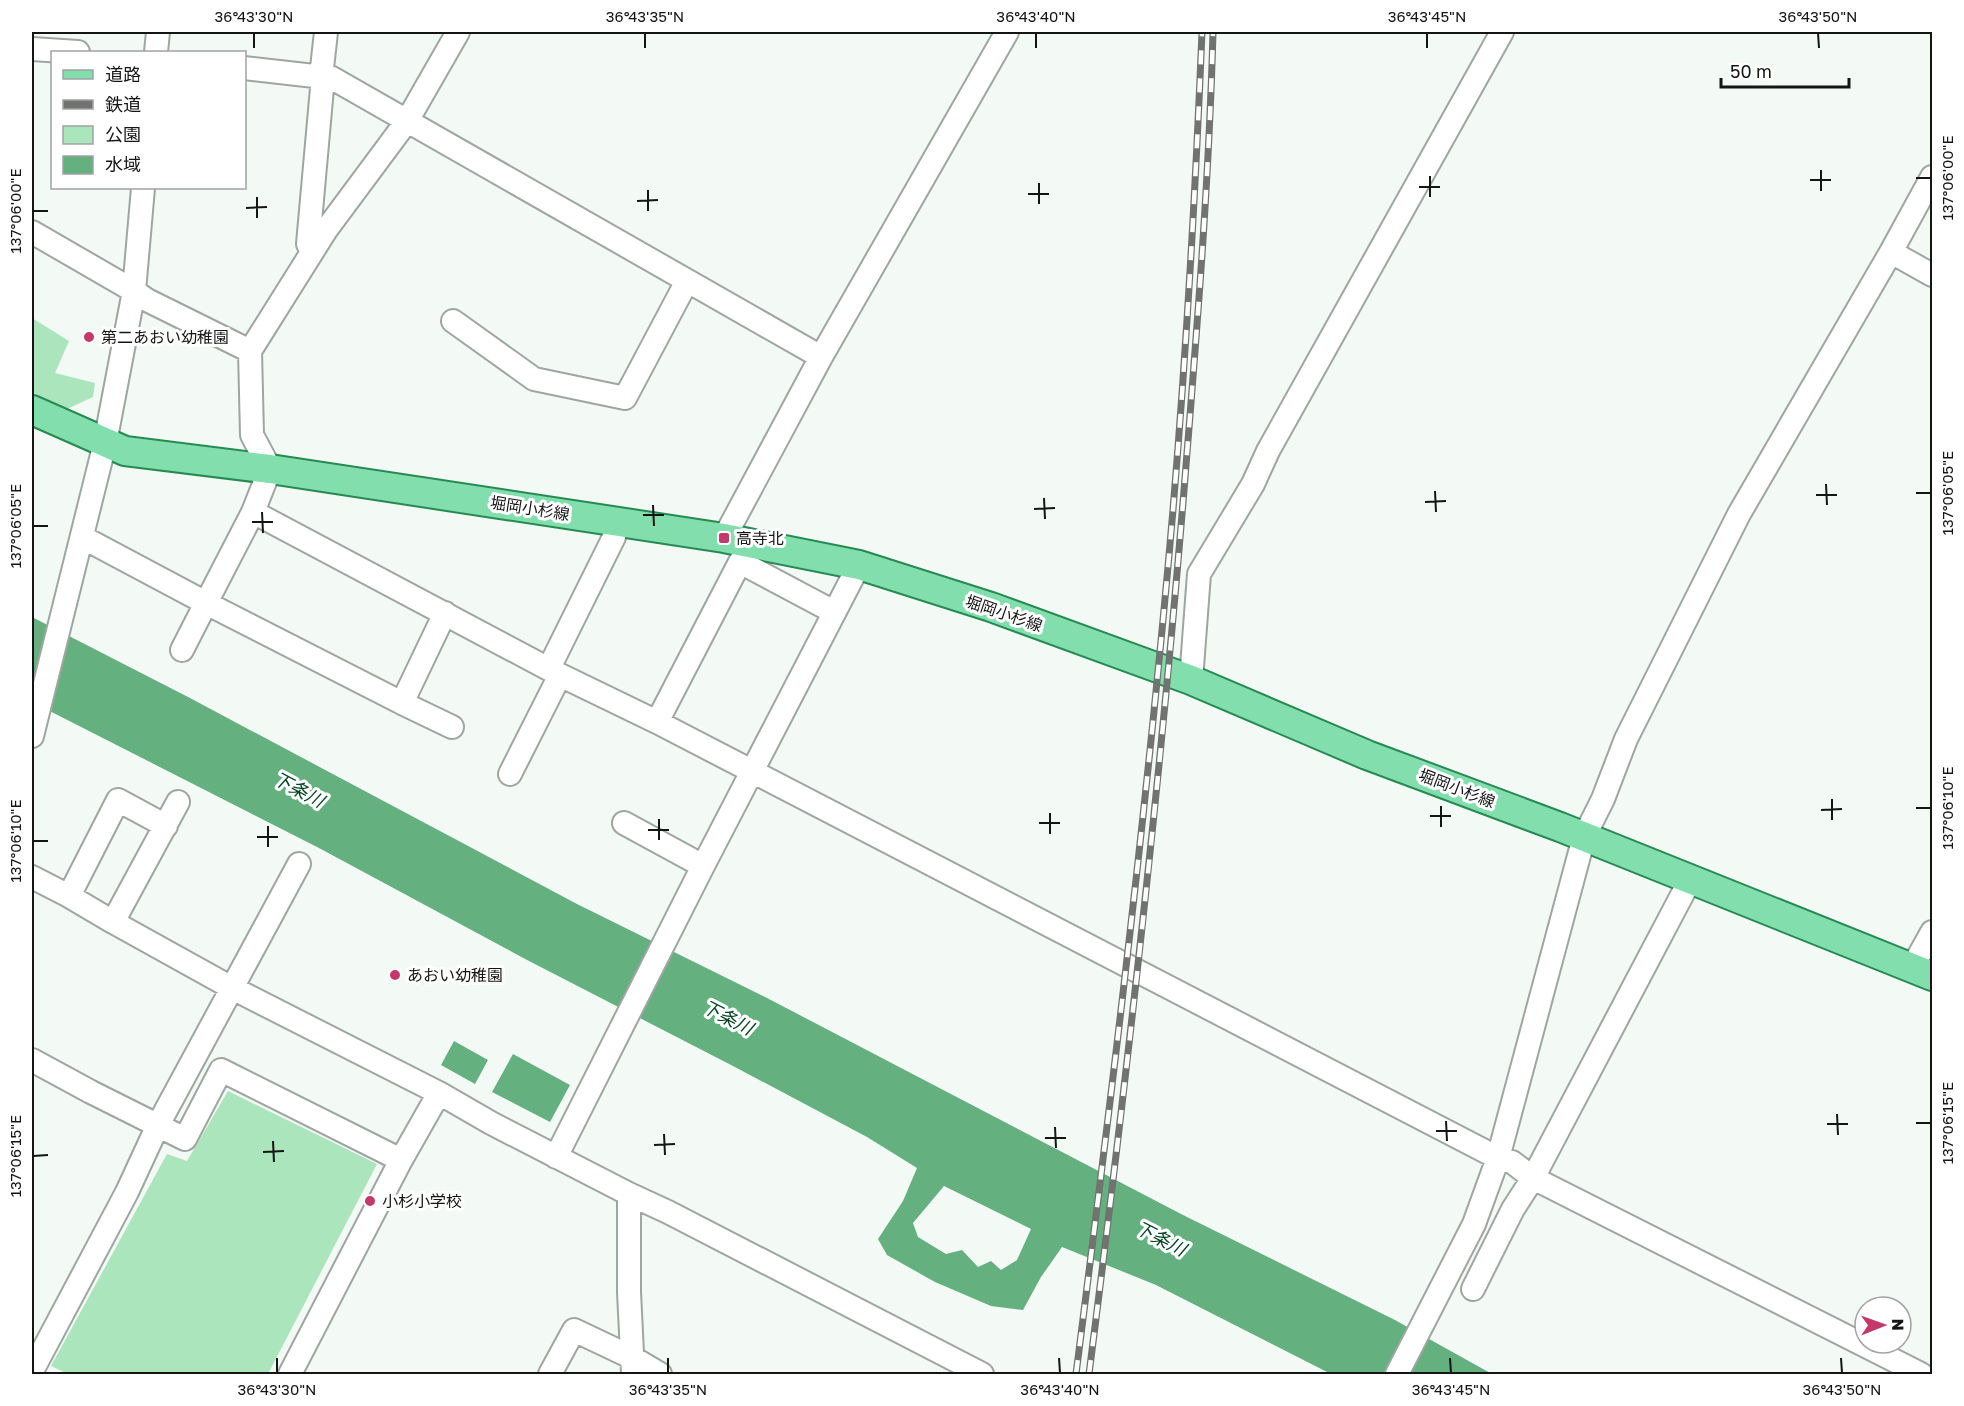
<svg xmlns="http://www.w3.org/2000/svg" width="1964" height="1406" viewBox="0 0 1964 1406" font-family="'Golos Text','Noto Sans JP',sans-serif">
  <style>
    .green { fill: #abe5bc }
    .water { fill: #64b17f; fill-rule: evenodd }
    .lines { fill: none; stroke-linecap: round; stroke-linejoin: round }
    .minor-casing { stroke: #9fa5a0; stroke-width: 26 }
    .major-casing { stroke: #268a53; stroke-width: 32 }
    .minor { stroke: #fff; stroke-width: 22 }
    .major { stroke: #82deac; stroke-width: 28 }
    .rail-casing { stroke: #707370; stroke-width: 7 }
    .rail { stroke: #fff; stroke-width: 4.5; stroke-dasharray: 14; stroke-linecap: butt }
    .ticks { fill: none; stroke: #141614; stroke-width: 2 }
    .poi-dot { fill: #c5386a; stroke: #fff; stroke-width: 2 }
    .labels { text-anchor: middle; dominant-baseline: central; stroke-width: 6; stroke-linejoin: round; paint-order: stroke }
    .poi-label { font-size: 16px; fill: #141614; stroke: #fff; text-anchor: start }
    .street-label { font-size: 16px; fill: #141614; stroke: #fff }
    .water-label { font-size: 18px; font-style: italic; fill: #054423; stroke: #fff }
    .neatline { fill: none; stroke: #141614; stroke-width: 2 }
    .ticks-label { font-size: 15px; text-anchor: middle; fill: #141614 }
  </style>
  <rect width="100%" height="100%" fill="#f3f9f4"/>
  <path class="green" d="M 32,318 L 69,341 L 55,373 L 95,383 L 93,397 L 65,410 L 32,395 Z
    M 228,1091 L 377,1164 L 268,1374 L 68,1374 L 51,1366 L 167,1154 L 187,1161 Z"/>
  <path class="water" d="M 32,617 L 190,698 L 577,904 L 767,998 L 1183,1215 L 1395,1320 L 1492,1374 L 1331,1374 L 1156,1285 L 1062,1247 L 1041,1277 L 1023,1310 L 991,1306 L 935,1282 L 887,1255 L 878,1239 L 903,1201 L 917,1168 L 867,1137 L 733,1066 L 529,961 L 319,848 L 32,702 ZM 944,1186 L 1031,1229 L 1017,1260 L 1001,1270 L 991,1261 L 978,1267 L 962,1250 L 946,1254 L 918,1237 L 913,1223 Z
    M 454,1041 L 488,1060 L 475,1084 L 441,1065 Z
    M 513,1054 L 570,1085 L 550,1122 L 492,1092 Z"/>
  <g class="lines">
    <defs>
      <path id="minor" d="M 458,32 L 407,121 L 326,230 L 250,351 L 252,435 L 270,469 L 253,512 L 560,675 L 657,722 L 1498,1158 L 1512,1162 L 1533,1178 L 1921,1374
        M 32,49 L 78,52
        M 156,52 L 158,32
        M 244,68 L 332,78 L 821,357
        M 321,77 L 326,32
        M 32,232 L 134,291 L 147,300 L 250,351
        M 312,252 L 308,244 L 323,77
        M 1891,252 L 1932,275
        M 453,321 L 534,379 L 625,398 L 687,281
        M 82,537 L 206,603 L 253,512
        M 724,538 L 821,357 L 1007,32
        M 182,650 L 206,603 L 402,703 L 445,613
        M 549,668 L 614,537
        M 1191,680 L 1199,574 L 1253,484 L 1268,451 L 1502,32
        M 402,703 L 452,727
        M 657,722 L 740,562 L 834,612
        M 32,736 L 105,443 L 134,291 L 143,188
        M 510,774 L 560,675
        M 178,802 L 113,922 L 232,988 L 439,1093 L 491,1123 L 629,1194 L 629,1292 L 633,1374
        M 624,823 L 703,866
        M 32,877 L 69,896
        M 113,922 L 69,896 L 118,800 L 166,826
        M 1912,968 L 1932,932
        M 32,1060 L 91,1092 L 185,1139 L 221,1070 L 401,1160 L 439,1093
        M 556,1157 L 703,866 L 859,565
        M 629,1194 L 668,1212 L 982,1374
        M 1473,1289 L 1513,1209 L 1533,1178 L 1690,880
        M 32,1371 L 127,1192 L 158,1125 L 299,864
        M 290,1374 L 401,1160
        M 550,1374 L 574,1330 L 633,1358 L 660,1374
        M 1397,1374 L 1474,1224 L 1498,1158 L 1584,837 L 1603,799 L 1626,739 L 1739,514 L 1891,252 L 1932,177"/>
      <path id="major" d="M 32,410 L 125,451 L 270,469 L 724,538 L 859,565 L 991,607 L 1191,680 L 1367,755 L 1560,827 L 1932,976"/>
    </defs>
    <use href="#minor" class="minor-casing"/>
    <use href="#major" class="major-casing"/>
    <use href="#minor" class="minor"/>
    <use href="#major" class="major"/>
    <defs>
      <path id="rail" d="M 1076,1374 C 1108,1123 1139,872 1163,620 C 1182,425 1194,228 1202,32
        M 1089,1374 C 1127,1076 1161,777 1185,478 C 1197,329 1209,181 1213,32"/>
    </defs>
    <use href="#rail" class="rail-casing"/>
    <use href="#rail" class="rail"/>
  </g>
  <path class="ticks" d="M 254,33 L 254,48M 645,33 L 645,48M 1036,33 L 1036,48M 1427,33 L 1427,48M 1818,33 L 1819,48M 1821,170 L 1821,191M 1430,176 L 1430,197M 1916,178 L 1931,178M 1810,180 L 1831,180M 1039,183 L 1039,204M 1419,187 L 1440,187M 648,190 L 648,211M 1028,194 L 1049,194M 257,197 L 257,218M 637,201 L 658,200M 246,208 L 267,207M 33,211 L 48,211M 1826,484 L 1827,505M 1435,491 L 1436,512M 1916,493 L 1931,493M 1816,495 L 1837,495M 1044,498 L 1045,519M 1425,502 L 1446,501M 653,505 L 654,526M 1034,509 L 1055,508M 262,512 L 263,533M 643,515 L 664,515M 252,522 L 273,522M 33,526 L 48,526M 1832,799 L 1832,820M 1441,806 L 1441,827M 1916,808 L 1931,808M 1821,810 L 1842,809M 1050,813 L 1050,834M 1430,816 L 1451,816M 659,819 L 659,840M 1039,823 L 1060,823M 268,826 L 268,847M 648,830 L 669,830M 257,837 L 278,837M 33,841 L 48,841M 1837,1114 L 1838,1135M 1446,1121 L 1447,1141M 1916,1123 L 1931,1123M 1827,1124 L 1848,1124M 1055,1127 L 1056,1148M 1436,1131 L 1457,1131M 664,1134 L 665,1155M 1045,1138 L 1066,1138M 273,1141 L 274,1162M 654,1145 L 675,1144M 263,1152 L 284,1151M 33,1156 L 48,1155M 277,1358 L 277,1373M 668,1358 L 668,1373M 1059,1358 L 1060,1373M 1450,1358 L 1451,1373M 1841,1358 L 1842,1373"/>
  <g class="poi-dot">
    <circle cx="89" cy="337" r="6"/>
    <rect x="718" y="532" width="12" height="12" rx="3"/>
    <circle cx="395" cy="975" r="6"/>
    <circle cx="370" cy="1201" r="6"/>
  </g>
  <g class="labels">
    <g class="poi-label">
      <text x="101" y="337">第二あおい幼稚園</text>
      <text x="736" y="538">高寺北</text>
      <text x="407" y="975">あおい幼稚園</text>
      <text x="382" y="1201">小杉小学校</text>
    </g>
    <g class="street-label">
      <text transform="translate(530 508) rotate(9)">堀岡小杉線</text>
      <text transform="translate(1004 613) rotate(19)">堀岡小杉線</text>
      <text transform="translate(1457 788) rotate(21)">堀岡小杉線</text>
    </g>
    <g class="water-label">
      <text transform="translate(299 789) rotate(28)">下条川</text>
      <text transform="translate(728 1017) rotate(27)">下条川</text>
      <text transform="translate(1161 1238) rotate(27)">下条川</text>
    </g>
  </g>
  <rect width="1964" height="1406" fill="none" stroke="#ffffff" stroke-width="66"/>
  <rect x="51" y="51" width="195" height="138" fill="#ffffff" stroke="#a1a2a1" stroke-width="1.5"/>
  <rect x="63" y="70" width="30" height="9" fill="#82deac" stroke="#a1a2a1" stroke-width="1.5"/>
  <text x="105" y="81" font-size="18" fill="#141614">道路</text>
  <rect x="63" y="100" width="30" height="9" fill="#707370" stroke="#a1a2a1" stroke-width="1.5"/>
  <text x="105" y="111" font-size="18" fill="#141614">鉄道</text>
  <rect x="63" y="126" width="30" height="18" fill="#abe5bc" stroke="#a1a2a1" stroke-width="1.5"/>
  <text x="105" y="141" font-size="18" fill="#141614">公園</text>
  <rect x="63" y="156" width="30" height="18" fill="#64b17f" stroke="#a1a2a1" stroke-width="1.5"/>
  <text x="105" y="171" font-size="18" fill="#141614">水域</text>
  <g transform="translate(1883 1325) rotate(89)"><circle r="28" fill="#ffffff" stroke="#a1a2a1" stroke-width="1.5"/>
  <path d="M0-4.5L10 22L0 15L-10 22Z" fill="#c5386a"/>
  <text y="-9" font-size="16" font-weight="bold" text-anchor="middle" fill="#141614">N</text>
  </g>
  <path d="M1721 78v9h128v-9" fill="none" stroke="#141614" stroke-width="3"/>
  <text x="1730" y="78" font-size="18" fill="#141614" stroke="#ffffff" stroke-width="4.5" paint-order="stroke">50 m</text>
  <rect x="33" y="33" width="1898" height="1340" class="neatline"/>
  <g class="ticks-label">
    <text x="254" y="22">36°43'30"N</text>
    <text x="645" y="22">36°43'35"N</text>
    <text x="1036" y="22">36°43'40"N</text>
    <text x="1427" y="22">36°43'45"N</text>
    <text x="1818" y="22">36°43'50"N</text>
    <text transform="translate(1948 178) rotate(-90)" y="5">137°06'00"E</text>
    <text transform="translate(16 211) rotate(-90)" y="5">137°06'00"E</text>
    <text transform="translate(1948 493) rotate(-90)" y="5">137°06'05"E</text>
    <text transform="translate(16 526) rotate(-90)" y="5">137°06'05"E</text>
    <text transform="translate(1948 808) rotate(-90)" y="5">137°06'10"E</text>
    <text transform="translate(16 841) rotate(-90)" y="5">137°06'10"E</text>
    <text transform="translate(1948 1123) rotate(-90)" y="5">137°06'15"E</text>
    <text transform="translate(16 1156) rotate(-90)" y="5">137°06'15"E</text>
    <text x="277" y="1395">36°43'30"N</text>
    <text x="668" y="1395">36°43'35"N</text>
    <text x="1060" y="1395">36°43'40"N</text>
    <text x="1451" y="1395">36°43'45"N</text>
    <text x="1842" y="1395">36°43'50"N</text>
  </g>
</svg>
